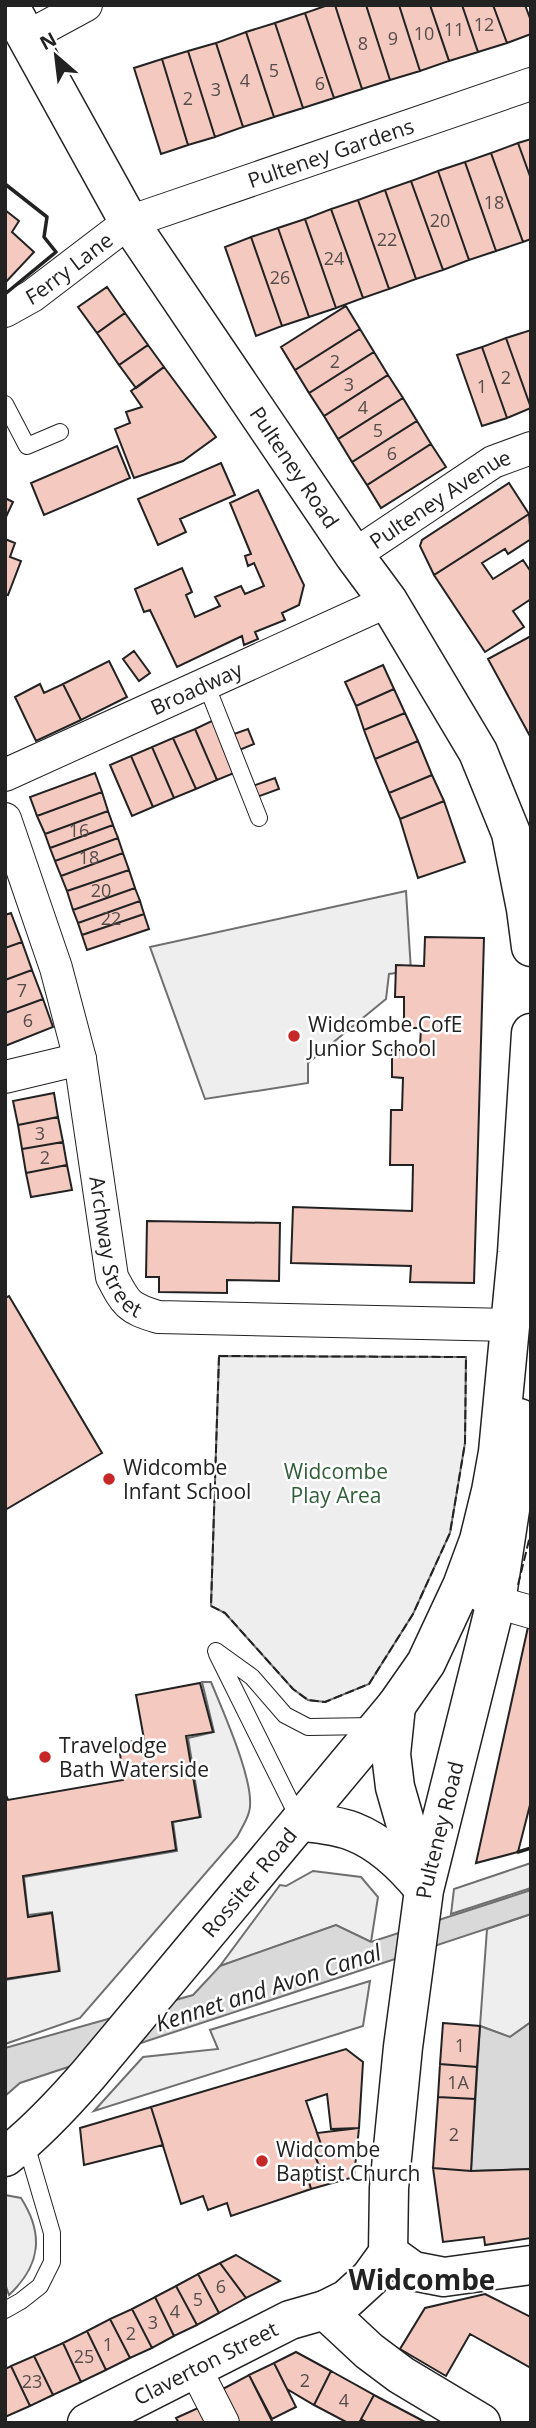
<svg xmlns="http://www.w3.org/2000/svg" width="536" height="2428" viewBox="0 0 536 2428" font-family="'Open Sans',sans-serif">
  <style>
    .green { fill: #eee; stroke: #6f6f6f; stroke-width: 2 }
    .water { fill: #d9d9d9; stroke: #6f6f6f; stroke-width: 2 }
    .building { fill: #f3c9c0; stroke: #222; stroke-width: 2 }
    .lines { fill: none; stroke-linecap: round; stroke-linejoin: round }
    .service-casing { stroke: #222; stroke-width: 18 }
    .minor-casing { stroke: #222; stroke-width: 34 }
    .tertiary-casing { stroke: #222; stroke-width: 41 }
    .primary-casing { stroke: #222; stroke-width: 41 }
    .trunk-casing { stroke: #222; stroke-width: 41 }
    .service { stroke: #fff; stroke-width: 16 }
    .minor { stroke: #fff; stroke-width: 32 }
    .tertiary { stroke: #fff; stroke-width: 38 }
    .primary { stroke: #fff; stroke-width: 38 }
    .trunk { stroke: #fff; stroke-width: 38 }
    .fence { stroke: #222; stroke-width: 2; stroke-dasharray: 9 3.5; stroke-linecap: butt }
    .wall { stroke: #222; stroke-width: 3.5 }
    .poi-dot { fill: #c62828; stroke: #fff; stroke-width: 2.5 }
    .labels { text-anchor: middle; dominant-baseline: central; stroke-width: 5; stroke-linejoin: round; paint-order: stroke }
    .number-label { font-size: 18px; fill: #564c4a }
    .street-label { font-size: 21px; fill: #222; stroke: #fff }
    .poi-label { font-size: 21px; fill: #222; stroke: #fff; text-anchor: start }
    .park-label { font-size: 21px; fill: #2f5e38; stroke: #fff }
    .water-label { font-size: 23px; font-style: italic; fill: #222; stroke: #fff }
    .district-label { font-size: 28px; font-weight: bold; fill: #222; stroke: #fff }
  </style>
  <rect width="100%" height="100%" fill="#fff"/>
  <path class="green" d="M 406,891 L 411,971 L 389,974 L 386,999 L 308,1063 L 308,1083 L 205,1099 L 150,947 Z
    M 219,1356 L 466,1357 L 465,1443 L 450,1533 L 413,1614 L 369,1684 L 325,1702 L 308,1700 L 293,1689 L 225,1613 L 211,1606 Z
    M 202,1682 L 211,1682 C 222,1709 257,1786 249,1812 C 247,1820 241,1829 237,1837 L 80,2018 L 5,2044 L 5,1980 L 60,1971 L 52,1912 L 28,1915 L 24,1877 L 177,1851 L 173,1822 L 201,1817 L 188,1738 L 214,1732 Z
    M 531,1863 L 531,1888 L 451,1914 L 454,1889 Z
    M 313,1871 L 361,1877 L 378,1897 L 371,1942 L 336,1925 L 220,1966 L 280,1885 L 286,1886 Z
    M 531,1914 L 531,2022 L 510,2037 L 480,2026 L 487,1929 Z
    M 370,1981 L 363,2026 L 94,2111 L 143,2057 L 218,2049 L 210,2030 Z
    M 5,2195 L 21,2198 C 44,2234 41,2265 9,2295 L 5,2284 Z"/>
  <path class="water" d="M 531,1890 L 531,1914 L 20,2083 L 5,2096 L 5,2048 L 193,1995 L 220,1966 L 336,1925 L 371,1942 Z
    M 531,2022 L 531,2169 L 471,2171 L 480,2026 L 510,2037 Z"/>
  <path class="building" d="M 328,5 L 335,5 L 362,89 L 334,98 L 305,13 Z
    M 335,5 L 366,5 L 390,80 L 362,89 Z
    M 366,5 L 399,5 L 420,71 L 390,80 Z
    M 399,5 L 430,5 L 449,61 L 420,71 Z
    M 430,5 L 462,5 L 478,52 L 449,61 Z
    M 462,5 L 493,5 L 507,43 L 478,52 Z
    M 493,5 L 525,5 L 531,21 L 531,34 L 507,43 Z
    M 305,13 L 334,98 L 303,108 L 275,23 Z
    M 275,23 L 303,108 L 274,117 L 246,32 Z
    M 246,32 L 274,117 L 243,127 L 216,43 Z
    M 216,43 L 243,127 L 215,137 L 188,51 Z
    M 188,51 L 215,137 L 188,145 L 162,59 Z
    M 162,59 L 188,145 L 161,154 L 134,68 Z
    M 531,139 L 531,179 L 518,143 Z
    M 518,143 L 531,179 L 531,239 L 523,242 L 491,153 Z
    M 491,153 L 523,242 L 496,251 L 465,162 Z
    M 465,162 L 496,251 L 469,260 L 438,171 Z
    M 438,171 L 469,260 L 443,270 L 411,181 Z
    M 411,181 L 443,270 L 416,279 L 385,190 Z
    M 385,190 L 416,279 L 389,289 L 358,200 Z
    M 358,200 L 389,289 L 363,298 L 331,209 Z
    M 331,209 L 363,298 L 336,308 L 305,219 Z
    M 5,210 L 19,221 L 12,232 L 34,252 L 5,283 Z
    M 305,219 L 336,308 L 309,317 L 278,228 Z
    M 278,228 L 309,317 L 282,326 L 251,237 Z
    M 251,237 L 282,326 L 256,336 L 225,247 Z
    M 107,287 L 125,313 L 97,333 L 78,307 Z
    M 346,306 L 360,329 L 295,370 L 281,347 Z
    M 125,313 L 148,345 L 119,365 L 97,333 Z
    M 360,329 L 374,352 L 309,393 L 295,370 Z
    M 531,330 L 531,408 L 506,338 Z
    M 506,338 L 531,408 L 507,418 L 482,347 Z
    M 148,345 L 164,367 L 136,388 L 119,365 Z
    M 482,347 L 507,418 L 482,426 L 457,355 Z
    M 374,352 L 388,375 L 324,416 L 309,393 Z
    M 164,367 L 216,437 L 183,461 L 134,478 L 115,429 L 130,423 L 126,412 L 142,407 L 131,391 Z
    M 388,375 L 403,398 L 338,439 L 324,416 Z
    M 403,398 L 417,421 L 352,462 L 338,439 Z
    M 417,421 L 431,444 L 367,485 L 352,462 Z
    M 431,444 L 446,467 L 381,508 L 367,485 Z
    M 117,446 L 130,478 L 44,515 L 31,483 Z
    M 221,463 L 235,495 L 180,519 L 186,532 L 158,545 L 138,499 Z
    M 509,483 L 529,514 L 434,575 L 420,546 L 422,540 Z
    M 258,490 L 304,585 L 299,605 L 282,613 L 285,620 L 255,632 L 258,639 L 244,645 L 242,636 L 177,667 L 150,610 L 144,612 L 135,589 L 182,568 L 192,592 L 186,595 L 195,617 L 220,606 L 215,597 L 241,586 L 245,594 L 264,586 L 254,563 L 248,566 L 245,556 L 251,554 L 230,503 Z
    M 5,498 L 13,502 L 5,519 Z
    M 529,514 L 531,539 L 508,554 L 505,549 L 482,563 L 493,579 L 523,560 L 531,572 L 531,599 L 513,611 L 524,627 L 485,652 L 434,575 Z
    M 5,539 L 15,543 L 10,557 L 21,561 L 8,595 L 5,594 Z
    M 531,636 L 531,738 L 488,659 Z
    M 134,651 L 150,673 L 139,681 L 123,659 Z
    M 109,661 L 127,697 L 81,720 L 63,684 Z
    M 383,665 L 394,689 L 356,706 L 345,682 Z
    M 40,684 L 44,693 L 63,684 L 81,720 L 36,741 L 15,697 Z
    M 394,689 L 405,713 L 364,730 L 356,706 Z
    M 405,713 L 418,741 L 375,759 L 364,730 Z
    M 216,719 L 239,771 L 217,780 L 195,729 Z
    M 195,729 L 217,780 L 196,789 L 173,738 Z
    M 248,729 L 254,744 L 237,751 L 231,735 Z
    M 173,738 L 196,789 L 174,798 L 152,747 Z
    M 418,741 L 432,775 L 389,793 L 375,759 Z
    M 152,747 L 174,798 L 153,807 L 131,756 Z
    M 131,756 L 153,807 L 132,816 L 110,765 Z
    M 95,773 L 102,792 L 37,816 L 30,797 Z
    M 432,775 L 444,801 L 400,819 L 389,793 Z
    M 275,778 L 279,789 L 254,798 L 250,787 Z
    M 102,792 L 108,811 L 45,834 L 37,816 Z
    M 444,801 L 465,862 L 418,878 L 400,819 Z
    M 108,811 L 113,825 L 50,848 L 45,834 Z
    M 113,825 L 118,838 L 55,861 L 50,848 Z
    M 118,838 L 123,853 L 61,876 L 55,861 Z
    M 123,853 L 129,870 L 67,891 L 61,876 Z
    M 129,870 L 135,888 L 73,910 L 67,891 Z
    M 135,888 L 140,901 L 78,923 L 73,910 Z
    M 140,901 L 144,914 L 82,935 L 78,923 Z
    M 11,913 L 22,942 L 5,948 L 5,915 Z
    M 144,914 L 149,929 L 87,950 L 82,935 Z
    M 425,937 L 484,938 L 474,1283 L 410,1282 L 411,1266 L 291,1263 L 293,1207 L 412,1211 L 413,1165 L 390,1165 L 391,1110 L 402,1110 L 403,1078 L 392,1077 L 392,1050 L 406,1050 L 406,1046 L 420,1046 L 421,1028 L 404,1028 L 404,997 L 395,997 L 396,965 L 424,966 Z
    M 22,942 L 32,970 L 5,980 L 5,948 Z
    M 32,970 L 43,999 L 5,1013 L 5,980 Z
    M 43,999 L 53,1027 L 5,1046 L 5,1013 Z
    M 54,1093 L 58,1117 L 18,1125 L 13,1101 Z
    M 58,1117 L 63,1142 L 22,1149 L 18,1125 Z
    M 63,1142 L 67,1165 L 26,1173 L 22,1149 Z
    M 67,1165 L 72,1190 L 31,1197 L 26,1173 Z
    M 147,1221 L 280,1223 L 279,1281 L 227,1280 L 227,1293 L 159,1292 L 159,1277 L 146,1277 Z
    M 9,1296 L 102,1453 L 5,1510 L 5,1298 Z
    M 528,1627 L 531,1627 L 531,1801 L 518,1852 L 476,1863 Z
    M 200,1683 L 213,1732 L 186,1736 L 200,1817 L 172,1822 L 176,1850 L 23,1876 L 28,1917 L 52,1913 L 59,1971 L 5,1979 L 5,1793 L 8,1800 L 123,1780 L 119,1744 L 144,1739 L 136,1695 Z
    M 443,2023 L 480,2026 L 477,2067 L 440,2064 Z
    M 346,2049 L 363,2062 L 359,2128 L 331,2129 L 327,2094 L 306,2101 L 322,2147 L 313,2151 L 320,2168 L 306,2171 L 311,2189 L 231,2216 L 227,2203 L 208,2210 L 203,2196 L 181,2204 L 151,2107 Z
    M 440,2064 L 477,2067 L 475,2099 L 438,2097 Z
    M 438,2097 L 475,2099 L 471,2171 L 433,2168 Z
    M 151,2107 L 163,2145 L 84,2165 L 80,2128 Z
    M 359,2128 L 354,2177 L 311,2189 L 306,2171 L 320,2168 L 313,2151 L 322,2147 L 317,2133 Z
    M 433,2168 L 471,2171 L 531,2169 L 531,2238 L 485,2245 L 484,2237 L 443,2242 Z
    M 236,2255 L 280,2281 L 246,2298 L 220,2263 Z
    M 220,2263 L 246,2298 L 219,2313 L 198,2274 Z
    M 198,2274 L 219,2313 L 197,2325 L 176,2286 Z
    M 176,2286 L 197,2325 L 174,2336 L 155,2297 Z
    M 485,2294 L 531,2317 L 531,2368 L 470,2334 L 446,2376 L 400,2349 L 425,2308 Z
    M 155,2297 L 174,2336 L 152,2348 L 132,2309 Z
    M 132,2309 L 152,2348 L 130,2358 L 110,2319 Z
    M 110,2319 L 130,2358 L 106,2370 L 87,2331 Z
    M 87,2331 L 106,2370 L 81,2382 L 63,2343 Z
    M 63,2343 L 81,2382 L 53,2395 L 34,2356 Z
    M 296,2352 L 331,2371 L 314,2405 L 287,2389 L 274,2363 Z
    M 34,2356 L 53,2395 L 30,2406 L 11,2366 Z
    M 274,2363 L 296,2407 L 272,2419 L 249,2375 Z
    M 11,2366 L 30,2406 L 5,2417 L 5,2369 Z
    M 331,2371 L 374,2395 L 359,2423 L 348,2423 L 314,2405 Z
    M 249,2375 L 273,2423 L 235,2423 L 219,2391 Z
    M 374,2395 L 427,2423 L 368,2423 L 361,2419 Z
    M 209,2403 L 218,2423 L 179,2423 L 176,2418 Z"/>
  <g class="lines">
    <defs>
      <path id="service" d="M 5,404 L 27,446 L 60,432
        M 206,684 L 259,818
        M 216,1651 L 252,1677 L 285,1715 L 308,1727 L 373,1726
        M 217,1654 L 300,1821
        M 5,2310 L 21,2301 L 40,2286 L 52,2262 L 52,2233 L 25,2141"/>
      <g id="minor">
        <path d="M 27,37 L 86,5"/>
        <path id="s1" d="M 5,311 L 32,296 L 129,222 L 531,84"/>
        <path id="s2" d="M 354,555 L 493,462 L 531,448"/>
        <path id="s3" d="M 5,775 L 388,601"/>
        <path id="s4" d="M 5,819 L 56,968 L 80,1059 L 112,1277 C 126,1304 128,1308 158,1317 L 511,1325"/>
        <path d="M 5,1077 L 80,1059"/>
        <path d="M 476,1593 L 496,1602 L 531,1612"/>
        <path d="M 196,2370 L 223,2423"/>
      </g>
      <g id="tertiary">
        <path d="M 388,2253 L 413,2271 L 444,2277 L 531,2265"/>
        <path id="s5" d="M 87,2423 L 290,2320 L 325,2310"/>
      </g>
      <g id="primary">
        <path d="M 396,1706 L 391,1754 L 395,1787 L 424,1888"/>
        <path d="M 300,1821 C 317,1824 338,1825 354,1832 C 382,1843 405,1866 423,1888"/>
        <path id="s6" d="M 481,2423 L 401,2375 L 369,2351 L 325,2310 L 347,2299 L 370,2278 L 388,2253 L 389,2188 L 403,2047 L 424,1890 L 496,1602 L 513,1490 L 519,1418"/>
      </g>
      <g id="trunk">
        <path id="s7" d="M 9,5 L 129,222 L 354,555 L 388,601 L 478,752 L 511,833 L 526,909 L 531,947"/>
        <path id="s8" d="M 5,2157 C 36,2133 63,2104 89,2074 L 396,1706 L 426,1663 L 462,1586 L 479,1540 L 491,1491 L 498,1452 L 517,1253 L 531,1033"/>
      </g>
    </defs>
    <use href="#service" class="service-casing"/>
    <use href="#minor" class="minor-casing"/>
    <use href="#tertiary" class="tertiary-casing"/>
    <use href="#primary" class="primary-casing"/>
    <use href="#trunk" class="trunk-casing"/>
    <use href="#service" class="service"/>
    <use href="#minor" class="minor"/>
    <use href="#tertiary" class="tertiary"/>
    <use href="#primary" class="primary"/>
    <use href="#trunk" class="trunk"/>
    <path class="fence" d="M 219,1356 L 466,1357 L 465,1443 L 450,1533 L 413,1614 L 369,1684 L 325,1702 L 308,1700 L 293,1689 L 225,1613 L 211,1606 Z
      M 518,1585 L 531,1532"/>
    <path class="wall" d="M 5,184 L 47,217 L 44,237 L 56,252 L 5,294
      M 518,1852 L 531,1848"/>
  </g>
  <g class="poi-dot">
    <circle cx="294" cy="1036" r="7"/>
    <circle cx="109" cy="1479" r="7"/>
    <circle cx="45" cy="1757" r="7"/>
    <circle cx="262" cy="2161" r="7"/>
  </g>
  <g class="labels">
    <g class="number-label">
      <text x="484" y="24">12</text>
      <text x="454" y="29">11</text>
      <text x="424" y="33">10</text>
      <text x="393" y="38">9</text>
      <text x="363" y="43">8</text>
      <text x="274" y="70">5</text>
      <text x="245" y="80">4</text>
      <text x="320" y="83">6</text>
      <text x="216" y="89">3</text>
      <text x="188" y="98">2</text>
      <text x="494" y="202">18</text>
      <text x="440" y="220">20</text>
      <text x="387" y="239">22</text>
      <text x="334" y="258">24</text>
      <text x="280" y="277">26</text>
      <text x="335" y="361">2</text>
      <text x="506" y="377">2</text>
      <text x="349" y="384">3</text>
      <text x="482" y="386">1</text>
      <text x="363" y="407">4</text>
      <text x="378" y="430">5</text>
      <text x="392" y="453">6</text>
      <text x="79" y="830">16</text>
      <text x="89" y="857">18</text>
      <text x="101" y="890">20</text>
      <text x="111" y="918">22</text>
      <text x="22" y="990">7</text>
      <text x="28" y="1020">6</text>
      <text x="40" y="1133">3</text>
      <text x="45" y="1157">2</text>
      <text x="460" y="2045">1</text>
      <text x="458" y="2082">1A</text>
      <text x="454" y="2134">2</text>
      <text x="221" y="2286">6</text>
      <text x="198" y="2299">5</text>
      <text x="175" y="2311">4</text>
      <text x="153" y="2322">3</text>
      <text x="131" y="2333">2</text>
      <text x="108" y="2344">1</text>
      <text x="84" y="2356">25</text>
      <text x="305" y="2380">2</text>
      <text x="32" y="2381">23</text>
      <text x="344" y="2400">4</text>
    </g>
    <g class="street-label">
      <text stroke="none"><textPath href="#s1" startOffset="366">Pulteney Gardens</textPath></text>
      <text stroke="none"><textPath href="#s1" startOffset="77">Ferry Lane</textPath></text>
      <text stroke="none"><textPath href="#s7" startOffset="544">Pulteney Road</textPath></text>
      <text stroke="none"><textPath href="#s2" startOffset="103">Pulteney Avenue</textPath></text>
      <text stroke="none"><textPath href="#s3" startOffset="210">Broadway</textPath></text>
      <text stroke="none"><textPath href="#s4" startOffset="444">Archway Street</textPath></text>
      <text stroke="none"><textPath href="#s6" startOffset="707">Pulteney Road</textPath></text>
      <text stroke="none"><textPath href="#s8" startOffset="368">Rossiter Road</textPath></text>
      <text stroke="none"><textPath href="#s5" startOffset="133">Claverton Street</textPath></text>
    </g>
    <g class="poi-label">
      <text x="308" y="1024">Widcombe CofE<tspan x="308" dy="24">Junior School</tspan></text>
      <text x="123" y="1467">Widcombe<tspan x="123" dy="24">Infant School</tspan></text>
      <text x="59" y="1745">Travelodge<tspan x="59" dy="24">Bath Waterside</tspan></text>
      <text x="276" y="2149">Widcombe<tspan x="276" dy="24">Baptist Church</tspan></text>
    </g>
    <g class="park-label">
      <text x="336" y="1471">Widcombe<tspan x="336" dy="24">Play Area</tspan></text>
    </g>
    <g class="water-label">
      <text transform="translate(268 1987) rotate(-18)">Kennet and Avon Canal</text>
    </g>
    <g class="district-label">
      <text x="422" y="2279">Widcombe</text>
    </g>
  </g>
  <rect width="536" height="2428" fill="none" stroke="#222222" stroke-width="14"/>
  <g transform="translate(56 56) rotate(332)" stroke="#ffffff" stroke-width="5" paint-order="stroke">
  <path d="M0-5L12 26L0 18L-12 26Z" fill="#222222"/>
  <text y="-10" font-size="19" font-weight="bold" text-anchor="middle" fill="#222222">N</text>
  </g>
</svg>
